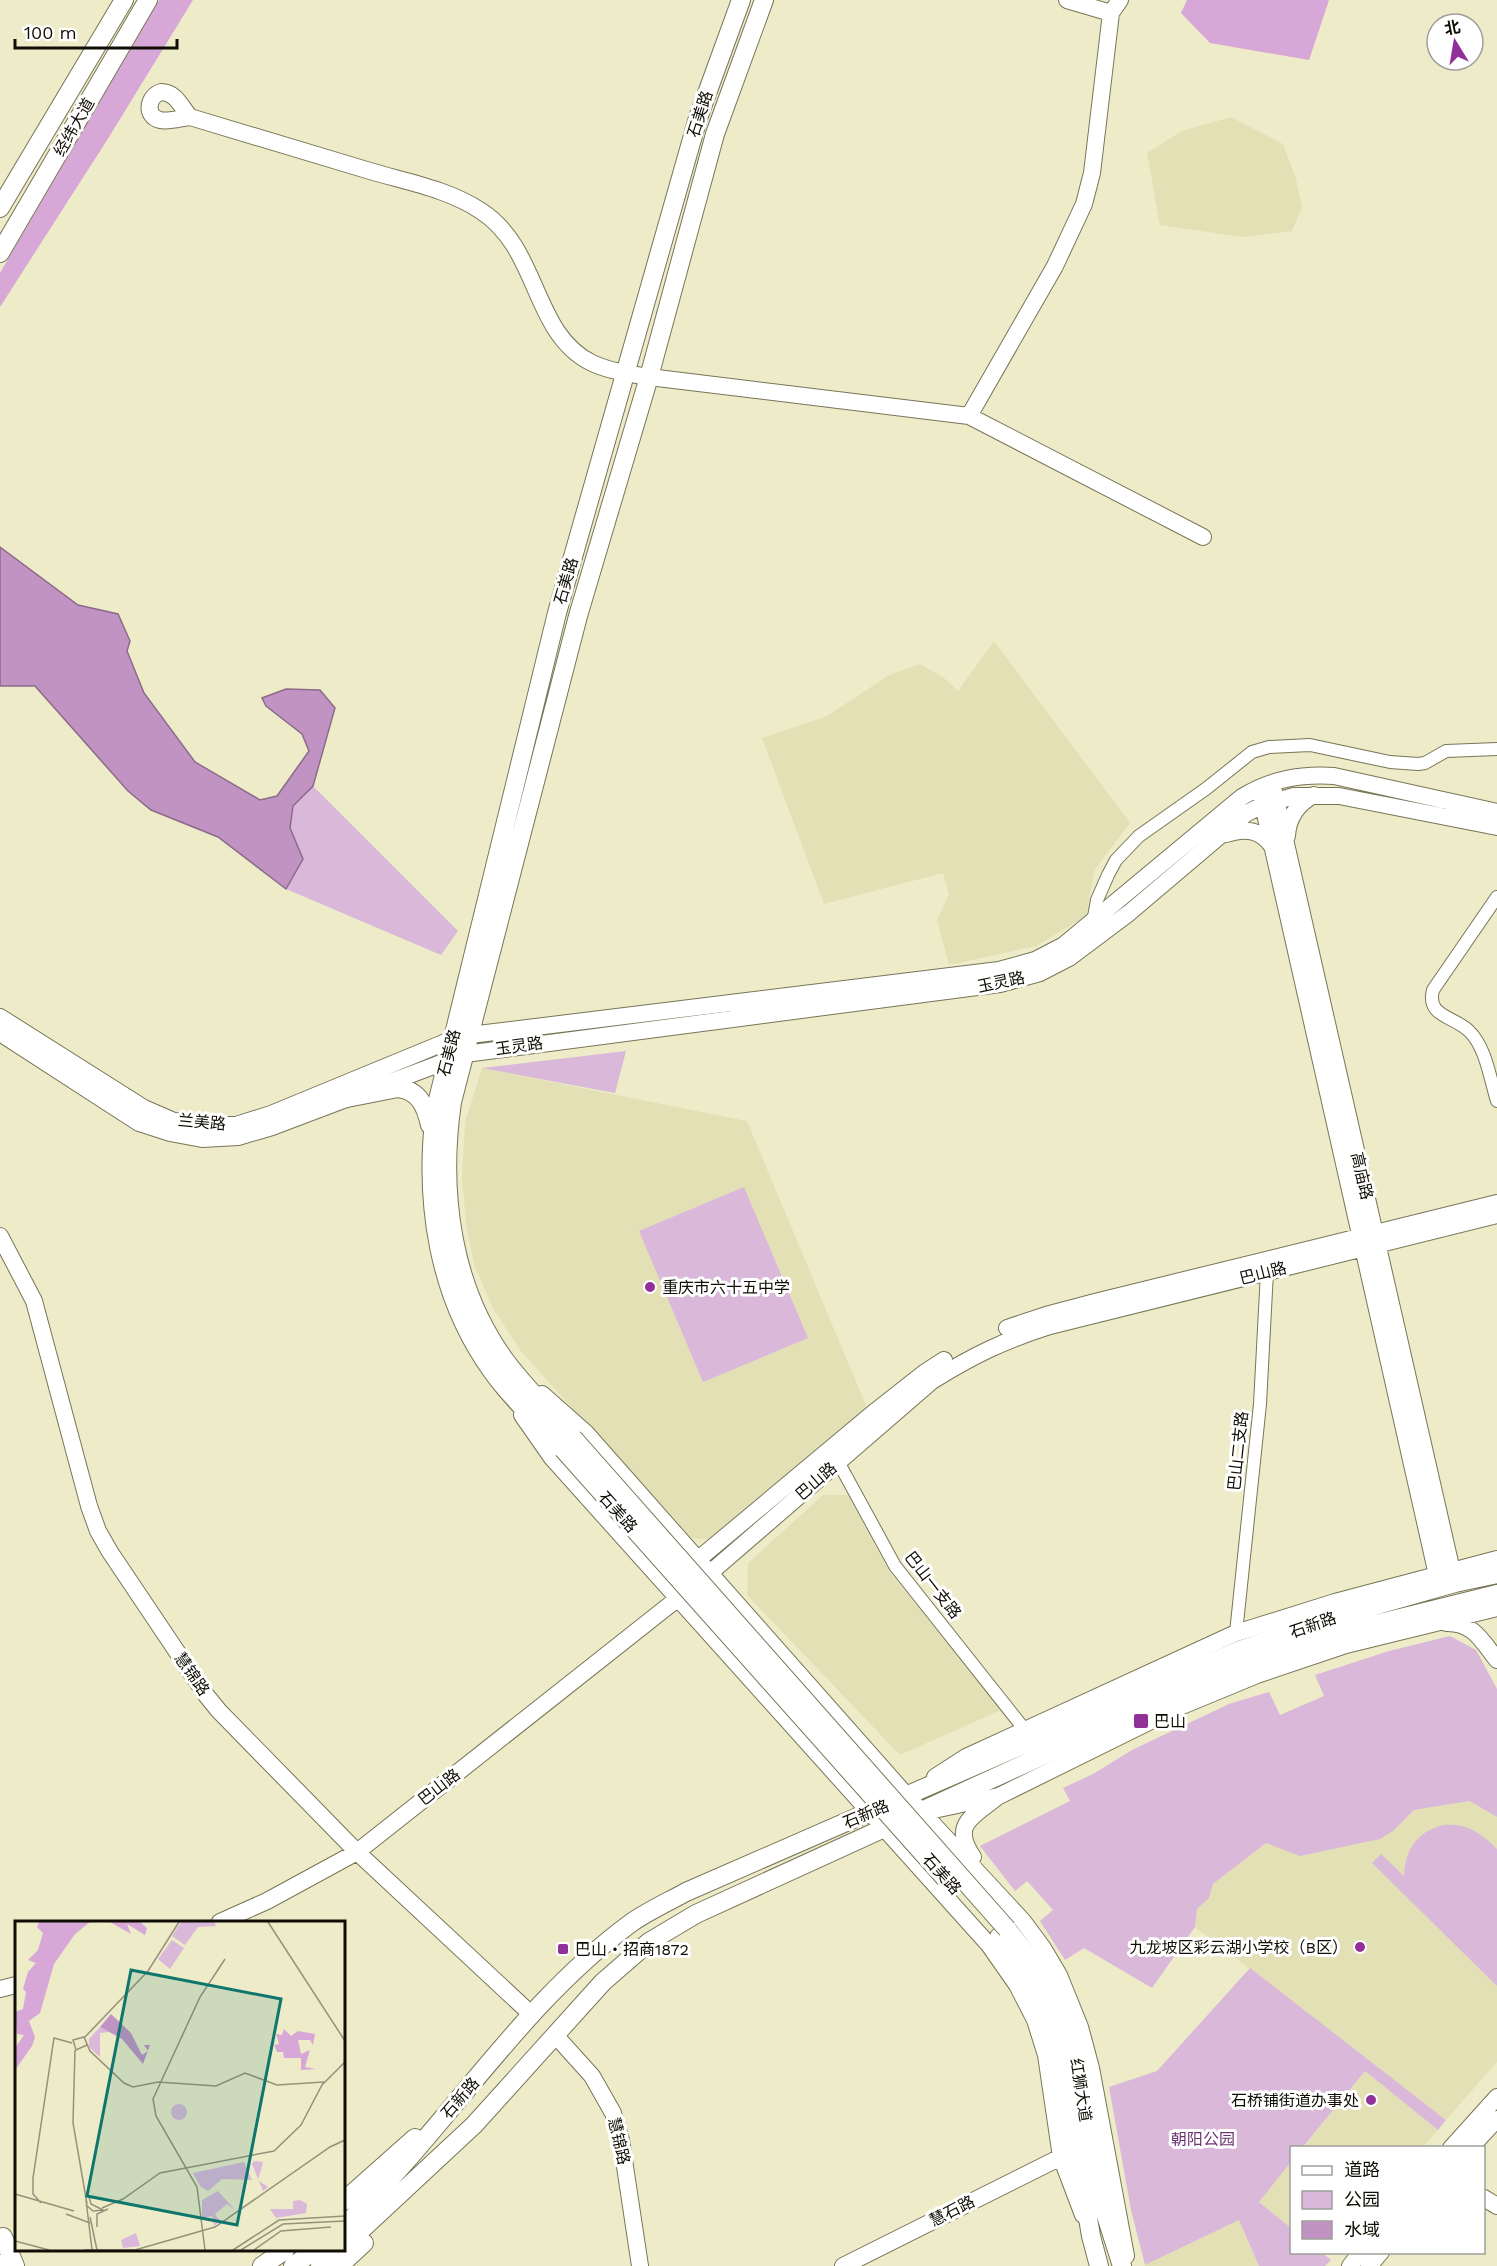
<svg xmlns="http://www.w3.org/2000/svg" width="1497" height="2266" viewBox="0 0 1497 2266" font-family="'Work Sans','Noto Sans SC',sans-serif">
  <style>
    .built { fill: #e4e0b6 }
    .green { fill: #d9b8da }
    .forest { fill: #d6a7d7 }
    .water { fill: #c193c3; stroke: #8c6b8a; stroke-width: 1.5 }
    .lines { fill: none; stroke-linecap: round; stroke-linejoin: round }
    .street-casing { stroke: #787557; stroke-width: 14 }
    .secondary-casing { stroke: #787557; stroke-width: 18 }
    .primary-casing { stroke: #787557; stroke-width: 20 }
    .street { stroke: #fff; stroke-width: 12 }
    .secondary { stroke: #fff; stroke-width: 16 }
    .primary { stroke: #fff; stroke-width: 18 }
    .primary-bridge-casing { stroke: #787557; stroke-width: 20; stroke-linecap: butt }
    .primary-bridge { stroke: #fff; stroke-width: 18 }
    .poi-dot { fill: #913098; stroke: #fff; stroke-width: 2 }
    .labels { text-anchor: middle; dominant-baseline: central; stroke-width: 6; stroke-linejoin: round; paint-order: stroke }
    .street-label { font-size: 16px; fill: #0f0d04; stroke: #fff }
    .poi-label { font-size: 16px; fill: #0f0d04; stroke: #fff; text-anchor: start }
    .park-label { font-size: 16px; fill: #6c3470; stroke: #fff }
    .inset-road { fill: none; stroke: #95927a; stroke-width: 1.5 }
    .view { fill: #0f766e; fill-opacity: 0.15; stroke: #0f766e; stroke-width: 3 }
    .inset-edge { fill: none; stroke: #0f0d04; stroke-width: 3 }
  </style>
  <rect width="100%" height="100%" fill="#eeebc9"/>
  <path class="built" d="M 1231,117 L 1283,144 L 1296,179 L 1302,207 L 1292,231 L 1243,237 L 1160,225 L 1147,153 L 1182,131 Z
    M 994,641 L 1130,823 L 1095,869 L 1086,916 L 1036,946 L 949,965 L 937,920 L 949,894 L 943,873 L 824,904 L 762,738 L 827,716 L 889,675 L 920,664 L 943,677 L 958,691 Z
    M 482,1068 L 747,1121 L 867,1408 L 709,1539 L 688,1538 L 520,1350 L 493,1308 L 474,1265 L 466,1224 L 462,1177 L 465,1122 Z
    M 823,1495 L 848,1495 L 889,1571 L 1001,1710 L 900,1755 L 747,1595 L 748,1563 Z
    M 1471,1801 L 1497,1817 L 1497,2062 L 1446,2120 L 1195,1927 L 1197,1909 L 1209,1898 L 1213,1884 L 1266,1843 L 1393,1831 L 1414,1810 Z
    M 1365,2071 L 1438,2130 L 1423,2147 L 1303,2148 Z
    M 1291,2162 L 1291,2228 L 1259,2202 Z
    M 1239,2220 L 1259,2266 L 1145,2266 L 1145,2265 Z"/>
  <path class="green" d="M 313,786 L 458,931 L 441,955 L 286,889 L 303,859 L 290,828 L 293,805 Z
    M 626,1051 L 615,1093 L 482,1068 Z
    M 744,1187 L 808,1338 L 703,1382 L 639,1231 Z
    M 1450,1636 L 1476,1650 L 1497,1689 L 1497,1817 L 1470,1801 L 1414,1810 L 1393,1831 L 1380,1839 L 1300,1856 L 1266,1843 L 1213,1884 L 1209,1898 L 1197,1909 L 1195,1927 L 1152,1988 L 1084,1948 L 1065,1960 L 1040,1921 L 1053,1910 L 1027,1881 L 1015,1891 L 980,1846 L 1070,1801 L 1063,1788 L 1093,1774 L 1132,1750 L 1229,1704 L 1269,1692 L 1280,1715 L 1324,1696 L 1315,1675 L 1389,1651 Z
    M 1444,1825 C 1467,1823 1481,1833 1497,1849 L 1497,1986 L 1372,1863 L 1381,1854 L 1404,1876 C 1405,1850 1417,1831 1444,1825 Z
    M 1250,1968 L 1446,2120 L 1438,2130 L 1365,2071 L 1303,2147 L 1292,2148 L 1291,2162 L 1259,2202 L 1291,2228 L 1292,2252 L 1322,2253 L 1331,2260 L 1325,2266 L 1259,2266 L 1239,2220 L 1145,2265 L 1131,2210 L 1109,2087 L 1157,2071 Z"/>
  <path class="forest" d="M 159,0 L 193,0 L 109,137 L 0,307 L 0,273 Z
    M 1187,0 L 1329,0 L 1309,60 L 1210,43 L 1181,13 Z"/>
  <path class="water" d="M 0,547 L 78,605 L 118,614 L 130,641 L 127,651 L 144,693 L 195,762 L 260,800 L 277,796 L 309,751 L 302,734 L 266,706 L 262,698 L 286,689 L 320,690 L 335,708 L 313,786 L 293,806 L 290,828 L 303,859 L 286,889 L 218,837 L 151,810 L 128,791 L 35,686 L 0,686 Z"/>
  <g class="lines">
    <defs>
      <path id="street" d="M 1497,897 L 1433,990 C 1426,1017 1454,1016 1469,1031 C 1486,1047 1490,1079 1497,1101
        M 1093,922 L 1097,900 L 1108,875 L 1116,860 L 1139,836 L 1207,788 L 1252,752 L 1269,747 L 1310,745 L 1390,762 L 1418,764 L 1425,763 L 1446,751 L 1497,749
        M 835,1456 L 895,1566 L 1025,1730
        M 1236,1633 L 1260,1404 L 1267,1272"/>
      <path id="secondary" d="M 1067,0 L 1111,13
        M 161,92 C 176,92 181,107 190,117 C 181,118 169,122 160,120 C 144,116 148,96 161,92 Z
        M 190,117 C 250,135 310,153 370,171 C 407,182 448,189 481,211 C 540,249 532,334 592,363 C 609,371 630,374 649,377 L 969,416 L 1203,537
        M 969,416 L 1055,266 L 1084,204 L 1092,173 L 1111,13 L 1120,0
        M 1274,791 L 1452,1571
        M 1261,796 L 1437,1575
        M 1226,834 C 1245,828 1260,829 1272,846
        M 1287,836 C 1288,817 1297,804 1314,795
        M 0,1017 L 144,1108 L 174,1121 L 204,1125 L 236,1125 L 271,1114 L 453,1039 L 470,1035 L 999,970 L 1035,960 L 1064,945 L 1242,797 C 1271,779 1300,774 1334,776 L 1497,812
        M 0,1033 L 139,1123 L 170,1133 L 202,1139 L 238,1137 L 272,1127 L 465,1054 L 1000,984 L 1040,973 L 1069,958 L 1129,913 L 1247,813 L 1263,805 L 1294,796 L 1339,796 L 1497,827
        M 0,1236 L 34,1301 L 89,1506 L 98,1531 L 110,1552 L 206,1695 L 219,1711 L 357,1852 L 532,2015
        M 1007,1328 L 1046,1315 L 1095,1302 L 1497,1203
        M 542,1394 L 586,1433 L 907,1796 L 1023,1921 L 1043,1948 L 1059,1975 L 1080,2027 L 1091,2068 L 1126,2256
        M 522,1415 L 552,1458 L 989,1945 L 1017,1985 L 1035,2020 L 1046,2055 L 1061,2157 L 1083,2215
        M 689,1567 L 877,1410 L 924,1373 L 944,1360
        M 1446,1623 C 1473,1622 1482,1641 1497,1660
        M 935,1777 L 966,1757 L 1236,1633 L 1335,1602 L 1497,1559
        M 934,1810 L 999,1796 L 1177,1708 L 1257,1675 L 1346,1645 L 1497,1608
        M 973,1857 C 951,1825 972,1817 996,1798
        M 220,1922 L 267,1901 L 357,1852 L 710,1573 L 932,1381 C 974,1355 1003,1341 1050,1326 L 1497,1215
        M 0,1989 L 16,1985
        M 555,2035 L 592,2076 L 613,2113 L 621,2140 L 640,2266
        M 1451,2148 L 1497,2097
        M 1470,2148 L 1497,2119
        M 1484,2198 L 1497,2206
        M 843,2266 L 1061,2157
        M 1350,2266 L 1361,2252
        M 1369,2266 L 1381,2252"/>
      <path id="primary" d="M 0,208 L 124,0
        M 0,253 L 148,0
        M 347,1098 L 398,1088 C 419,1090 426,1107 430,1125
        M 573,1438 C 551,1413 527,1389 507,1363 C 451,1288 439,1192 452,1102 L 578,616 L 649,377 L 715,134 L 764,0
        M 563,1449 C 540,1425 511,1398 492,1371 C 438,1296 424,1202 435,1112 L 557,613 L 698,118 L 741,0
        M 1007,1929 L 1041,1972 L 1065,2019 L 1078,2069 L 1096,2184 L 1122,2266
        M 999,1937 L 1043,2002 L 1059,2045 L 1091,2236 L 1099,2266
        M 344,2201 L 415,2138
        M 344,2226 C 445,2131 518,2006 631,1923 C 648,1911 668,1902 686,1892 L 1240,1650 L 1338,1616 L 1455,1583 L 1497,1574
        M 3,2237 L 15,2266
        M 344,2246 L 474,2125 L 603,1982 L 649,1942 L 696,1914 L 1169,1698 L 1252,1663 L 1340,1633 L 1497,1594
        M 0,2264 L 1,2266
        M 262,2266 L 285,2250
        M 293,2266 L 315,2250
        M 320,2266 L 339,2250
        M 339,2266 L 364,2243"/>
    </defs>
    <use href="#street" class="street-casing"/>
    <use href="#secondary" class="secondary-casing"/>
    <use href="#primary" class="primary-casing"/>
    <use href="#street" class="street"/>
    <use href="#secondary" class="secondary"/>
    <use href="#primary" class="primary"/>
    <defs>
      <path id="primary-bridge" d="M 573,1438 L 1007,1929
        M 563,1449 L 945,1878"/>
    </defs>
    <use href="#primary-bridge" class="primary-bridge-casing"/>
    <use href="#primary-bridge" class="primary-bridge"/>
  </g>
  <g class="poi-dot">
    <circle cx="650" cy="1287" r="6"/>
    <rect x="1133" y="1713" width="16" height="16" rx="3"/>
    <circle cx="1360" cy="1947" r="6"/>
    <rect x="557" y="1943" width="12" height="12" rx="3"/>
    <circle cx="1371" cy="2100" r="6"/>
  </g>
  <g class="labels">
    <g class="street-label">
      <text transform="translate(700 114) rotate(-72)">石美路</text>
      <text transform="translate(74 127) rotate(-60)">经纬大道</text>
      <text transform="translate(566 581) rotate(-74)">石美路</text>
      <text transform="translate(1001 982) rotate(-12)">玉灵路</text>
      <text transform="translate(519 1046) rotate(-8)">玉灵路</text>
      <text transform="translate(449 1053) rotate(-76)">石美路</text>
      <text transform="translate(202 1122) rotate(5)">兰美路</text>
      <text transform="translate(1362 1176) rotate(77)">高庙路</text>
      <text transform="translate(1263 1273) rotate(-14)">巴山路</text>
      <text transform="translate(1238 1451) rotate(-84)">巴山二支路</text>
      <text transform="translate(816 1481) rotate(-41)">巴山路</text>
      <text transform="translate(618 1512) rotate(48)">石美路</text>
      <text transform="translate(933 1585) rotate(52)">巴山一支路</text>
      <text transform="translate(1313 1625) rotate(-19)">石新路</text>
      <text transform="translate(192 1674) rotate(55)">慧锦路</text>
      <text transform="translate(439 1787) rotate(-38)">巴山路</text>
      <text transform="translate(866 1814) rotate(-23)">石新路</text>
      <text transform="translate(942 1874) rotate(48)">石美路</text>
      <text transform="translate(1081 2090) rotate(81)">红狮大道</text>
      <text transform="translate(460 2098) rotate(-49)">石新路</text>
      <text transform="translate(619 2141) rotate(77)">慧锦路</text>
      <text transform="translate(952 2211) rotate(-27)">慧石路</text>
    </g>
    <g class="poi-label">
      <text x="662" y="1287">重庆市六十五中学</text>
      <text x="1154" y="1721">巴山</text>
      <text x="1348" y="1947" text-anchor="end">九龙坡区彩云湖小学校（B区）</text>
      <text x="575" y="1949">巴山‧招商1872</text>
      <text x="1359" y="2100" text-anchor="end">石桥铺街道办事处</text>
    </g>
    <g class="park-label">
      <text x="1203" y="2139">朝阳公园</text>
    </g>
  </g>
  <g transform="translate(15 1921)">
    <rect width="330" height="330" fill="#eeebc9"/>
    <path d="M 166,1 L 199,1 L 201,5 L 183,6 L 170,24 L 157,15 ZM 157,19 L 169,27 L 155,48 L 143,38 ZM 85,106 L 94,111 L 85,112 L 85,136 L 74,126 L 74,118 ZM156 191a8 8 0 1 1 16 0a8 8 0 1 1-16 0ZM 239,240 L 248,241 L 243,259 L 253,266 L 248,270 L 237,243 ZM 229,241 L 237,259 L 207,258 L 193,270 L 185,265 L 178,252 ZM 203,270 L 220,289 L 212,283 L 200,293 L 205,300 L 199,305 L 197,295 L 187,297 L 187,279 ZM 285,279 L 292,283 L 291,292 L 261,297 L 255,288 L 278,288 L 278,280 ZM 121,312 L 125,325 L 108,327 L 106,319 Z" fill="#d9b8da"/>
    <path d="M 24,1 L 75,1 L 60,13 L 39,43 L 25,92 L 14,100 L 20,116 L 17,125 L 0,149 L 0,127 L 9,114 L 2,113 L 0,91 L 8,88 L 11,71 L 8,68 L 13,51 L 21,42 L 13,39 L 23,29 L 28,12 L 22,6 ZM 95,1 L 125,1 L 132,7 L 130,14 L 112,3 L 116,13 ZM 269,108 L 276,115 L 283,110 L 300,113 L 298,124 L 295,119 L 283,119 L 286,133 L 295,129 L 290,146 L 301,148 L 286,149 L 286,137 L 269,137 L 268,131 L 262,131 L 259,124 L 264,123 L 261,113 L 267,114 Z" fill="#d6a7d7"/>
    <path d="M 96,93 L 116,112 L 127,134 L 133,130 L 129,124 L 135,124 L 128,143 L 107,118 L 85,106 Z" fill="#c193c3"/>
    <path class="inset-road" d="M 253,1 L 330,120M 70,116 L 133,50 L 164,1M 72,124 L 61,129 L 58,119 L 69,116 L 75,130 L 109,162 L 118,166 L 143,161 L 201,165 L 230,152 L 262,164 L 309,161M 60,129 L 58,202 L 72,283M 0,273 L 59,290M 71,279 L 77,329M 26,282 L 18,273 L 18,257 L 39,117 L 57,122M 71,284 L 78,290 L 88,289 L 76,283 L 74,276M 87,287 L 108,278 L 145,252 L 259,230 L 286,204 L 307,164 L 330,141M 51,293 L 75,302M 75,296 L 82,329M 82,306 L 82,293 L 93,288M 0,320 L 34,329M 69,329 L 120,329 L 200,306 L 315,226 L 330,219M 190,329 L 182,266 L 141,195 L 138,178 L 185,76 L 210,38M 218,329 L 264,299 L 330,295M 226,329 L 268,303 L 330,300M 239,329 L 266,310 L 316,306"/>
    <path class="view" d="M 116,49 L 266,78 L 222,304 L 72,275 Z"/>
    <rect width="330" height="330" class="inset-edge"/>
  </g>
  <rect x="1290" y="2146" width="195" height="108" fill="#ffffff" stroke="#9f9e9b" stroke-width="1.5"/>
  <rect x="1302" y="2166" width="30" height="9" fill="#ffffff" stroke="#9f9e9b" stroke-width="1.5"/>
  <text x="1344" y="2176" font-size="18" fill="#0f0d04">道路</text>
  <rect x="1302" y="2191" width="30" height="18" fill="#d9b8da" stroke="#9f9e9b" stroke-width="1.5"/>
  <text x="1344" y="2206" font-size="18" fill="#0f0d04">公园</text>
  <rect x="1302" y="2221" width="30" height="18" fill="#c193c3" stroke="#9f9e9b" stroke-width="1.5"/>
  <text x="1344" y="2236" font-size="18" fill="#0f0d04">水域</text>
  <g transform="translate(1455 42) rotate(349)"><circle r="28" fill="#ffffff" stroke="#9f9e9b" stroke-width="1.5"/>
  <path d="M0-4.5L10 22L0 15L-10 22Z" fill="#913098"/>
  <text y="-9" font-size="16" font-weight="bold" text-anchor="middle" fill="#0f0d04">北</text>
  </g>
  <path d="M15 39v9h162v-9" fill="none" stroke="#0f0d04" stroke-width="3"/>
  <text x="24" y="39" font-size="18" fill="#0f0d04" stroke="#ffffff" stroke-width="4.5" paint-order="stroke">100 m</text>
</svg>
